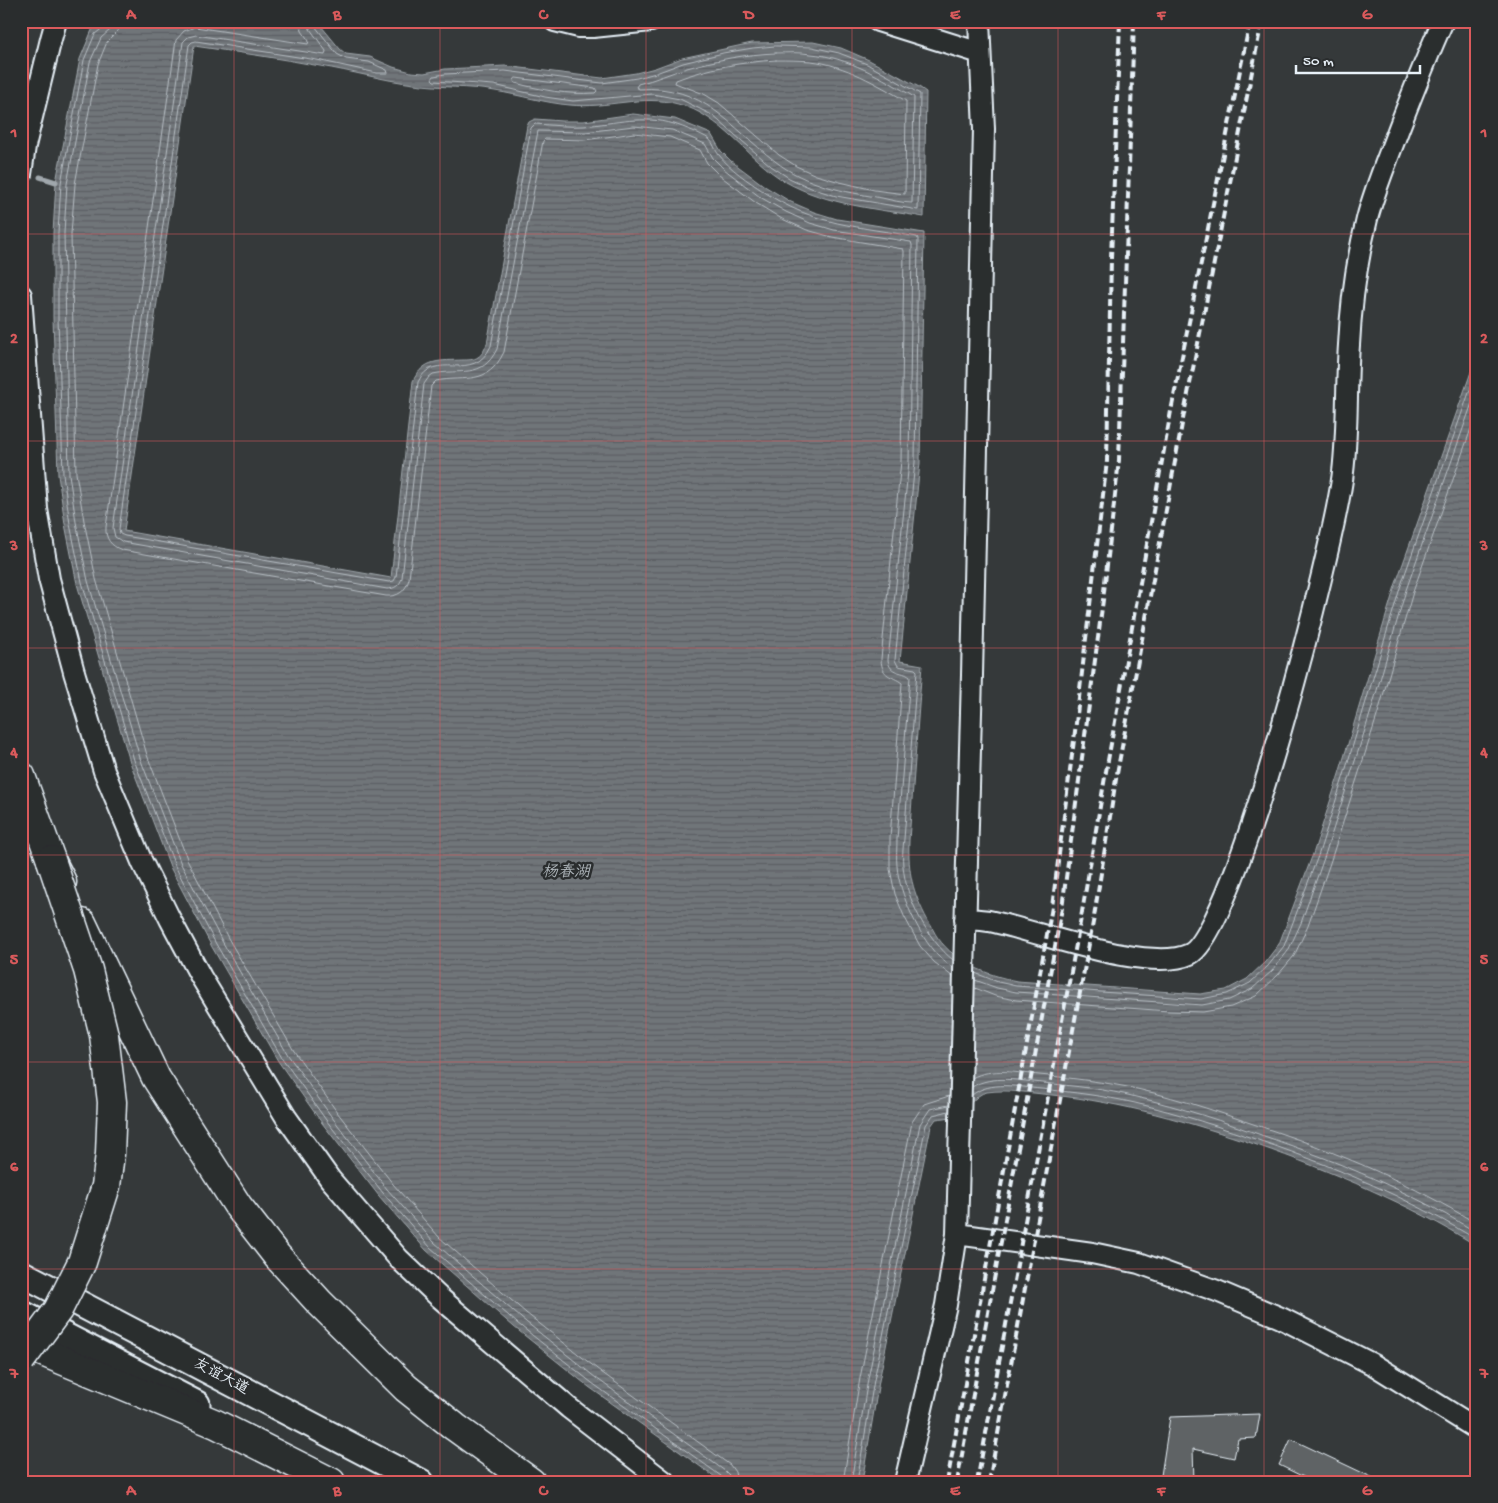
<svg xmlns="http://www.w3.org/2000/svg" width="1498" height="1503" viewBox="0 0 1498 1503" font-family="'Gochi Hand','LXGW WenKai TC',sans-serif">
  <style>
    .water { fill: url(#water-rules); stroke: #a0a7ac }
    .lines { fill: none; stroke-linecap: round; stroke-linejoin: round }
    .shore { stroke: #b8bfc5; stroke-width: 1 }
    .stream { stroke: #a0a7ac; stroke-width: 5 }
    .building { fill: #5f6365; stroke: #e8f1f8 }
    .minor-casing { stroke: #e8f1f8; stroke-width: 24 }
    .major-casing { stroke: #e8f1f8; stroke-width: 29 }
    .highway-casing { stroke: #e8f1f8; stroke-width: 31 }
    .minor { stroke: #2a2d2e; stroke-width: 20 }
    .major { stroke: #2a2d2e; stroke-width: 25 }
    .highway { stroke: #2a2d2e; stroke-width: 28 }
    .rail { stroke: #e8f1f8; stroke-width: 4; stroke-dasharray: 8 4; stroke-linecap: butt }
    .highway-bridge-casing { stroke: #e8f1f8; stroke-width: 31; stroke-linecap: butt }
    .highway-bridge { stroke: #2a2d2e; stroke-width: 28 }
    .grid { fill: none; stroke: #da5a5c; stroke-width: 1; stroke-opacity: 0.55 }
    .labels { text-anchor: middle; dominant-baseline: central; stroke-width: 5; stroke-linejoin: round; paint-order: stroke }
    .street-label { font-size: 15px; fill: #e8f1f8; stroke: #2a2d2e }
    .water-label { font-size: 16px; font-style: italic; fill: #acb3b8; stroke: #2a2d2e }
    .neatline { fill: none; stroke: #da5a5c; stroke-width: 2 }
    .grid-label { font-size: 16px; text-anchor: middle; font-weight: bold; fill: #da5a5c }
  </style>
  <defs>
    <pattern id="water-rules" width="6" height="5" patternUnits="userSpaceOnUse" patternTransform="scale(1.25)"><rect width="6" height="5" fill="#707579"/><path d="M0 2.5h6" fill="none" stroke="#5b5e62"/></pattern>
  </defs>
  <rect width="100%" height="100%" fill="#35393a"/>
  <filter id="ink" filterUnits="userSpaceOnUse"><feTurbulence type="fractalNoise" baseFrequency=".02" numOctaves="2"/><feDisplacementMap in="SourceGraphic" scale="10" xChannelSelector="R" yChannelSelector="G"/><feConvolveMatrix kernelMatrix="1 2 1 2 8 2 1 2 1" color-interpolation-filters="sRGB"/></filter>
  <g filter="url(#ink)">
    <path class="water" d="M 102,21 L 317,21 L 340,49 L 346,54 L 370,57 L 393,67 L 411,72 L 424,73 L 445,69 L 505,66 L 602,78 L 636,73 L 655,68 L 682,58 L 752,43 L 813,42 L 841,48 L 869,60 L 919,87 L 926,92 L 924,217 C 878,209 827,205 786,182 C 748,160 722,115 678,104 C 642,94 606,109 570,105 C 545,103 520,95 495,91 C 468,86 441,88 414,84 C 382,80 351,71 320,66 C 278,58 236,52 194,46 L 124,531 L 391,578 L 413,381 C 424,358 441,361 463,360 C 468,360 474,360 478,357 C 483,354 485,348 487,344 L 527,126 L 529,122 L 535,119 L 562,121 L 584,121 L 633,114 L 675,119 L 711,134 L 721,151 L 731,161 L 766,187 L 791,202 L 814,212 L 837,219 L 924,233 L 920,463 L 900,661 L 922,665 L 909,840 C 908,873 912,891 928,921 C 932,926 934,933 938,938 C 956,963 987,975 1017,981 L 1200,994 L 1226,990 L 1247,979 L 1265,962 L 1279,944 L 1313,854 L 1339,774 L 1395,586 L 1477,355 L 1477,1246 C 1408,1203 1333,1172 1257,1145 C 1190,1122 1122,1102 1052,1095 C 1031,1093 1008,1089 987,1092 C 974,1094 967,1112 954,1116 C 949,1118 942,1118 936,1119 L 931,1126 L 879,1381 L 862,1482 L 722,1482 L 589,1387 L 514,1327 L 426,1250 L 379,1196 L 322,1123 L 278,1061 L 212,947 L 171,869 L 130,762 L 77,584 L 65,524 L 58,475 L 53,318 L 53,233 L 56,182 L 80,59 L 92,30 Z"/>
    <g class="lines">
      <path class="shore" d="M 106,21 L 104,27 L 95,34 L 84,60 L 61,183 L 58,233 L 58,318 L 63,474 L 70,524 L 82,582 L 134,760 L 175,866 L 216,944 L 282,1058 L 326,1120 L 383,1193 L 430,1247 L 517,1323 L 592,1383 L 721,1476 L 723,1482
        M 112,21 L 110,30 L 101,38 L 90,62 L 67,184 L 64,233 L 69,474 L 76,522 L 88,581 L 140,758 L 181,864 L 222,941 L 288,1055 L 331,1116 L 387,1189 L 434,1242 L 521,1318 L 596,1378 L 725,1471 L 729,1475 L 730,1482
        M 119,21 L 118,31 L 107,42 L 98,64 L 75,184 L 71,234 L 76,473 L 84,521 L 96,579 L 147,755 L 188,861 L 228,938 L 294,1051 L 337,1112 L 393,1184 L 439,1237 L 526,1313 L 601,1372 L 730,1465 L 735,1472 L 737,1482
        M 300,21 L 302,31 L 309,41 L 308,44 L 195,27 L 184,31 L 176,40 L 106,527 C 105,539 111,546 122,550 L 386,596 C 398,597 406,591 409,579 L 431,386 L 436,381 C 466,375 487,387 504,352 L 543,141 L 545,139 L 585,140 L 634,133 L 670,137 L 700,150 L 707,163 L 719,175 L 756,203 L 782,219 L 807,230 L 832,237 L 903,249 L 904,251 L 901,461 L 881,659 C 882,678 892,675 902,683 L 890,838 L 890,869 L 895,894 L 904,916 L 920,946 L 934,962 L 953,977
        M 308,21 L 310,29 L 326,51 L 325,55 L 196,35 L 188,37 L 183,42 L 113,528 L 115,537 L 123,542 L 387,589 C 395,589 400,585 402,578 L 424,384 L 429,377 L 433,374 C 460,368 482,380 497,349 L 538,131 L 585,132 L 634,126 L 672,130 L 705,144 L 713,158 L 724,169 L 760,197 L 786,212 L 810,223 L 834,230 L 911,242 L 912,245 L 909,462 L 888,660 C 890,675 902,670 910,677 L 897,839 C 897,848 896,857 897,866 C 899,893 919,936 938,956 C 942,960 948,964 953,968
        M 314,21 L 315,26 L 337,54 L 346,59 L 369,62 L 387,70 L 388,73 L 377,73 L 317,60 L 196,41 L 192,42 L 189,45 L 119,529 L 120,534 L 125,536 L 389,582 L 394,581 L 396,577 L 418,382 C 434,348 473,385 491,346 L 531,128 L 535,124 C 552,125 568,127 584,126 C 615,123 644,115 674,124 C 683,127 702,134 709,139 C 714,143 715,151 719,155 C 730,169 748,181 763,191 C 813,226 860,226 917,237 L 918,239 L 915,462 L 895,660 L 898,666 L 915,669 L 917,671 L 904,839 C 903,848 902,858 903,866 C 906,899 928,940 953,960
        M 776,46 L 812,47 L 839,53 L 867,64 L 920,94 L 918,210 L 836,196 L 811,188 L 789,178 L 771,166 L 712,115 L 680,99 L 652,94 L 573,101 L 545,97 L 494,85 L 434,81 L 432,79 L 434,76 L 445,74 L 505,71 L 602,83 L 637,78 L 656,73 L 683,63 L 723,53 L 753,48 Z
        M 776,53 C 787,53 799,52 811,54 C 847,57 883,78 914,97 L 912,203 C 902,203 891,200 882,198 C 845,192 805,185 775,161 C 729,126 704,84 639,89 L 636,87 L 638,84 C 655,80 670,73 687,68 C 716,60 746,54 776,53 Z
        M 776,60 C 787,60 799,60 811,61 C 845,65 877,84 906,101 L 905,194 L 874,190 L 840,182 L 816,175 L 796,166 L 779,155 L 719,103 L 704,94 L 675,83 L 676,80 C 707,68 743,62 776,60 Z
        M 516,78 L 595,88 L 597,91 L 595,93 C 567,95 542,90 515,83 L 514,81 Z
        M 975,973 L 998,982 L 1016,986 L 1201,999 L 1227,994 L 1250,983 L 1268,966 L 1284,946 L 1318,856 L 1344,775 L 1400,588 L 1477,370
        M 975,980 L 997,988 L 1016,992 L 1202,1005 L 1229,1000 L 1252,989 L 1273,970 L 1288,951 L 1301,923 L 1324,858 L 1371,711 L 1406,590 L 1477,389
        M 975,988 L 995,996 L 1016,1000 L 1169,1011 L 1203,1012 L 1231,1007 L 1256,996 L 1278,975 L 1294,956 L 1308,926 L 1331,860 L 1378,713 L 1413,592 L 1477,412
        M 972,1078 C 991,1067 1019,1073 1039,1075 C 1072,1078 1105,1082 1137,1089 C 1183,1099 1229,1116 1274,1131 C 1344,1155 1414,1185 1477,1224
        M 972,1087 C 992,1074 1021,1081 1043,1083 C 1074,1086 1106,1089 1136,1097 C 1181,1107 1224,1122 1267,1137 C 1339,1162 1412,1192 1477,1233
        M 972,1095 C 990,1080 1019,1087 1041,1089 C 1072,1092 1104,1096 1135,1103 C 1179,1113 1222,1128 1264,1142 C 1338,1168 1411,1199 1477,1240
        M 843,1482 L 860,1378 L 912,1122 L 924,1104 L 949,1096
        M 851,1482 L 868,1379 L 920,1124 L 930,1109 L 949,1105
        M 857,1482 L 874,1380 L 926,1125 L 933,1115 L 949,1111"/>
      <path class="stream" d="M 40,177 L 56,182"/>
    </g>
    <path class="building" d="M 1260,1414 L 1256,1438 L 1238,1439 L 1234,1458 L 1193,1449 L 1194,1482 L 1160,1482 L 1170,1417 Z
      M 1291,1439 L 1382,1482 L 1314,1482 L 1279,1465 Z"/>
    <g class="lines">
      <defs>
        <path id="minor" d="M 555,21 L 579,27 L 593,27 L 651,21
          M 878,21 L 980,53
          M 21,174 L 25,146 L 51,39 L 56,21
          M 21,295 L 37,509 L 49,579 L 74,672 L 104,771 L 142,862 L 170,919 L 201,977 L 286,1117 L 330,1179 L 399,1259 L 439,1297 L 569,1408 L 665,1482
          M 965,919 C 973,919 981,920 989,921 C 1036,930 1148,974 1190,954 C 1236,932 1336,538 1343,472 C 1348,430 1346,387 1349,345 C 1351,303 1357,260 1367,219 C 1375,188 1388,158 1399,128 C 1413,92 1427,56 1443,21
          M 957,1234 L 1092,1253 L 1139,1263 L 1217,1291 L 1281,1318 L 1374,1365 L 1477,1429
          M 905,1482 L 946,1305 L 957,1234 L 972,675 L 984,129 L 979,21"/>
        <path id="major" d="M 21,1273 L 421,1482
          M 21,1313 L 197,1404"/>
        <path id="highway" d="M 21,776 L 51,860 L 62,882
          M 82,923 L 156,1078 L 238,1206 L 277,1256 L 319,1302 L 406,1388 L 455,1427 L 531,1482
          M 21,1343 L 216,1424 L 331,1482"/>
      </defs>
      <use href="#minor" class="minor-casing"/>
      <use href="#major" class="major-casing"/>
      <use href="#highway" class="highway-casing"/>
      <use href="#minor" class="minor"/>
      <use href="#major" class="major"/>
      <use href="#highway" class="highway"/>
      <path class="rail" d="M 947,1482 L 1052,907 L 1074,740 L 1107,461 L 1111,258 L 1120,21
        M 957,1482 L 1062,908 L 1103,600 L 1119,460 L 1134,21
        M 977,1482 L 1082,912 L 1105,777 L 1171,411 L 1250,21
        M 989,1482 L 1094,917 L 1116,779 L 1182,424 L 1262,21"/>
      <defs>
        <path id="highway-bridge" d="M 21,1360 L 58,1310 L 82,1262 L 106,1186 L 110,1154 L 112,1102 L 104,1035 L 88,970 L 51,860"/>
      </defs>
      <use href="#highway-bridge" class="highway-bridge-casing"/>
      <use href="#highway-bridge" class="highway-bridge"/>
    </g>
  </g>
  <path class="grid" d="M 234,21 L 234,1482M 440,21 L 440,1482M 646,21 L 646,1482M 852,21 L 852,1482M 1058,21 L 1058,1482M 1264,21 L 1264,1482M 21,234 L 1477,234M 21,441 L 1477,441M 21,648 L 1477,648M 21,855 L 1477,855M 21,1062 L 1477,1062M 21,1269 L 1477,1269"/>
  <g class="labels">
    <g class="street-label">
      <text transform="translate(221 1377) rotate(28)">友谊大道</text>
    </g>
    <g class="water-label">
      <text x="566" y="873">杨春湖</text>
    </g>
  </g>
  <rect width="1498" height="1503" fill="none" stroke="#2a2d2e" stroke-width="55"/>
  <path d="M1296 65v8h124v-8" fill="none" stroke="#e8f1f8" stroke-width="2.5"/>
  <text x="1303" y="65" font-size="15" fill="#e8f1f8" stroke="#2a2d2e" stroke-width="4" paint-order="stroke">50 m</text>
  <rect x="28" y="28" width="1442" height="1448" class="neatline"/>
  <g class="grid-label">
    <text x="131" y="19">A</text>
    <text x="337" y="19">B</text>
    <text x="543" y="19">C</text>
    <text x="749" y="19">D</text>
    <text x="955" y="19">E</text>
    <text x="1161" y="19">F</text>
    <text x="1367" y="19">G</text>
    <text x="14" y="137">1</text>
    <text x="1484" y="137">1</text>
    <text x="14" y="343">2</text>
    <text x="1484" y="343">2</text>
    <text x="14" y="550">3</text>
    <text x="1484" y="550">3</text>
    <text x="14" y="757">4</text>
    <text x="1484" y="757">4</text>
    <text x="14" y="964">5</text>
    <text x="1484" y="964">5</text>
    <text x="14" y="1171">6</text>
    <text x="1484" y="1171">6</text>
    <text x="14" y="1378">7</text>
    <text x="1484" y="1378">7</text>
    <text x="131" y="1495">A</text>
    <text x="337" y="1495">B</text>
    <text x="543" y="1495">C</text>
    <text x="749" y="1495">D</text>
    <text x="955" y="1495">E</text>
    <text x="1161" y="1495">F</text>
    <text x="1367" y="1495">G</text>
  </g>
</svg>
